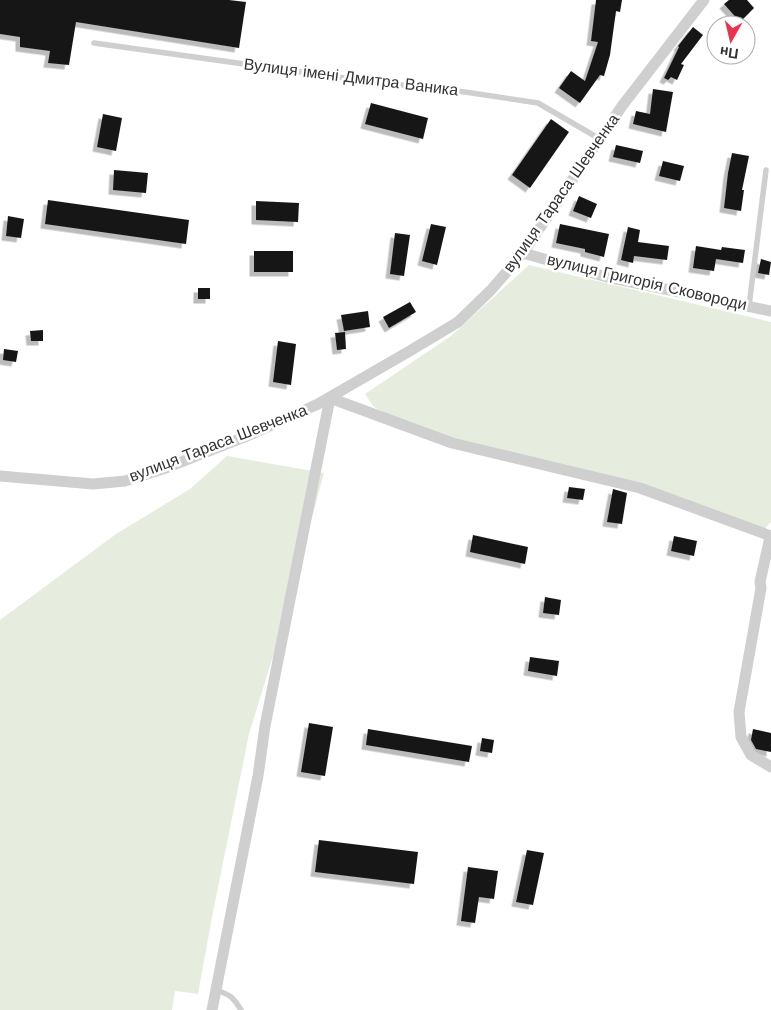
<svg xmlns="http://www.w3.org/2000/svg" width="771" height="1010" viewBox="0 0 771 1010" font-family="'Work Sans',sans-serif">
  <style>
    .green { fill: #e6ecde }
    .building { fill: #191919; filter: url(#shadow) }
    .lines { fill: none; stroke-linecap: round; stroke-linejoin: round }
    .lane { stroke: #cfcfcf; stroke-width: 5.5 }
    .street { stroke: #cfcfcf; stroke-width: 11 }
    .labels { text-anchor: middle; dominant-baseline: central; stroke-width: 5; stroke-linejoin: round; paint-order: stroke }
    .street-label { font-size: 16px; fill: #323232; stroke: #fff }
  </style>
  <defs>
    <filter id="shadow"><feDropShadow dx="-4.5" dy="4.5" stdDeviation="0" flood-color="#0004"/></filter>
  </defs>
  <rect width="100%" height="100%" fill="#fff"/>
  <path class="green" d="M 529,265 L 771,322 L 771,522 L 764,529 L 705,510 L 433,439 L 374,407 L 365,394 L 451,336 Z
    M 227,456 L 324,473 L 285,617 L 249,734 L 212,917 L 198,994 L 175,991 L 172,1010 L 0,1010 L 0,620 L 116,534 L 190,489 Z"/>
  <path class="building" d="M 0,0 L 229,0 L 246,2 L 239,48 L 76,22 L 69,65 L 48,63 L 50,51 L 20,47 L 20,37 L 0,34 Z
    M 596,0 L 622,0 L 620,12 L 616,11 L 610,55 L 604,76 L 600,75 L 580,103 L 559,88 L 571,71 L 585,81 L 598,42 L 591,41 Z
    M 729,0 L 747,0 L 754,8 L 740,22 L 724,4 Z
    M 693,27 L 703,35 L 681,64 L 684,65 L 677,80 L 671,77 L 668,80 L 664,78 L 679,47 L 678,46 Z
    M 653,89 L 673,92 L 666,132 L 633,124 L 636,111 L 650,114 Z
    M 371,103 L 428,118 L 423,139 L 365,124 Z
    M 103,114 L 122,118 L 116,151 L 97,147 Z
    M 551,119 L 569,132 L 530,188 L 512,175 Z
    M 616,145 L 643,151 L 640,163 L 613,157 Z
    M 732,153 L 749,156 L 742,190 L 744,190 L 741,211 L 724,208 L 728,173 Z
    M 663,161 L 684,166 L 680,181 L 659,176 Z
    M 114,170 L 148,173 L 146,193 L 113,190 Z
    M 579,196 L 597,204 L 591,218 L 573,211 Z
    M 48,200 L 189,220 L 186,244 L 45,224 Z
    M 256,201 L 299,203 L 298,222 L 256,220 Z
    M 8,216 L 24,219 L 21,238 L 6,236 Z
    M 431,224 L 446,227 L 437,265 L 422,261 Z
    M 560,224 L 609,234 L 604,257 L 585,252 L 585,249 L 556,243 Z
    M 628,227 L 640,230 L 638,242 L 669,246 L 667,260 L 634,256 L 633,263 L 621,260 Z
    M 395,233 L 410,235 L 404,276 L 390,274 Z
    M 696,246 L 721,250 L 722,247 L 745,250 L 743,263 L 716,259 L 714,271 L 693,268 Z
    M 254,251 L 293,251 L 293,272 L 254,272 Z
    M 761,259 L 771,262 L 769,275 L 758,273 Z
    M 198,288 L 210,288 L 210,299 L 198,299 Z
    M 410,302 L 416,312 L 389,328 L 383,317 Z
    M 368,311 L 370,327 L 344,331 L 341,315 Z
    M 43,330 L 43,341 L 31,341 L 30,331 Z
    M 345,332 L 346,349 L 337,350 L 335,333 Z
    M 278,341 L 296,344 L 291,385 L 273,382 Z
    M 4,349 L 18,351 L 16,362 L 3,360 Z
    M 569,487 L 585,489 L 583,500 L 567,498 Z
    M 613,489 L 627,493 L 622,524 L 607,522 Z
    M 473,535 L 528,547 L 525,564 L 470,552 Z
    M 674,536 L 697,541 L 694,556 L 671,551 Z
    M 545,597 L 561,600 L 559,615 L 543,613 Z
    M 530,657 L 559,661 L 557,676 L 528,671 Z
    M 309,723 L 333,727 L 325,776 L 301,772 Z
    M 368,729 L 472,746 L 469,762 L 366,745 Z
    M 753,729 L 771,733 L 771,752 L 756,749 L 751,740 Z
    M 482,738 L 494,740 L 492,753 L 480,751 Z
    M 319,840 L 418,852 L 414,884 L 315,872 Z
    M 527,850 L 544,853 L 533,905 L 516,902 Z
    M 468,867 L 498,871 L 494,899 L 479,897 L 475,923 L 461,921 Z"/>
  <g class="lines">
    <path class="lane" d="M 94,43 L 366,81 L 465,92 L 538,103 L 600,139
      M 749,306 L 766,170
      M 216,990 C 231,995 233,997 241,1010"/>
    <path class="street" d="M 523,253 L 607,277 L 771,311
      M 0,476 L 93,484 L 125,481 L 166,468 L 252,434 L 318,404 L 408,352 L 458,322 L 491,290 L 523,253 L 622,106 L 704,0
      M 770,537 L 760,582 L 761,588 L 739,712 L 741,737 L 751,755 L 771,767
      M 212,1010 L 258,776 L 265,726 L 330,398 L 452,443 L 640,488 L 771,536"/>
  </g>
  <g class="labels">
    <g class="street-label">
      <text transform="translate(351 77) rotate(7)">Вулиця імені Дмитра Ваника</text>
      <text transform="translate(561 193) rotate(-55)">вулиця Тараса Шевченка</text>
      <text transform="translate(647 282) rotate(13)">вулиця Григорія Сковороди</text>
      <text transform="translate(218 443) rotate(-21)">вулиця Тараса Шевченка</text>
    </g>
  </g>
  <g transform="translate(731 40) rotate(188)"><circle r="24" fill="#ffffff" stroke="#adadad"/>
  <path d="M0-4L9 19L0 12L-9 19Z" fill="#ea344f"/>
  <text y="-8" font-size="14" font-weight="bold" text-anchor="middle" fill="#323232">Пн</text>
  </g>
</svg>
